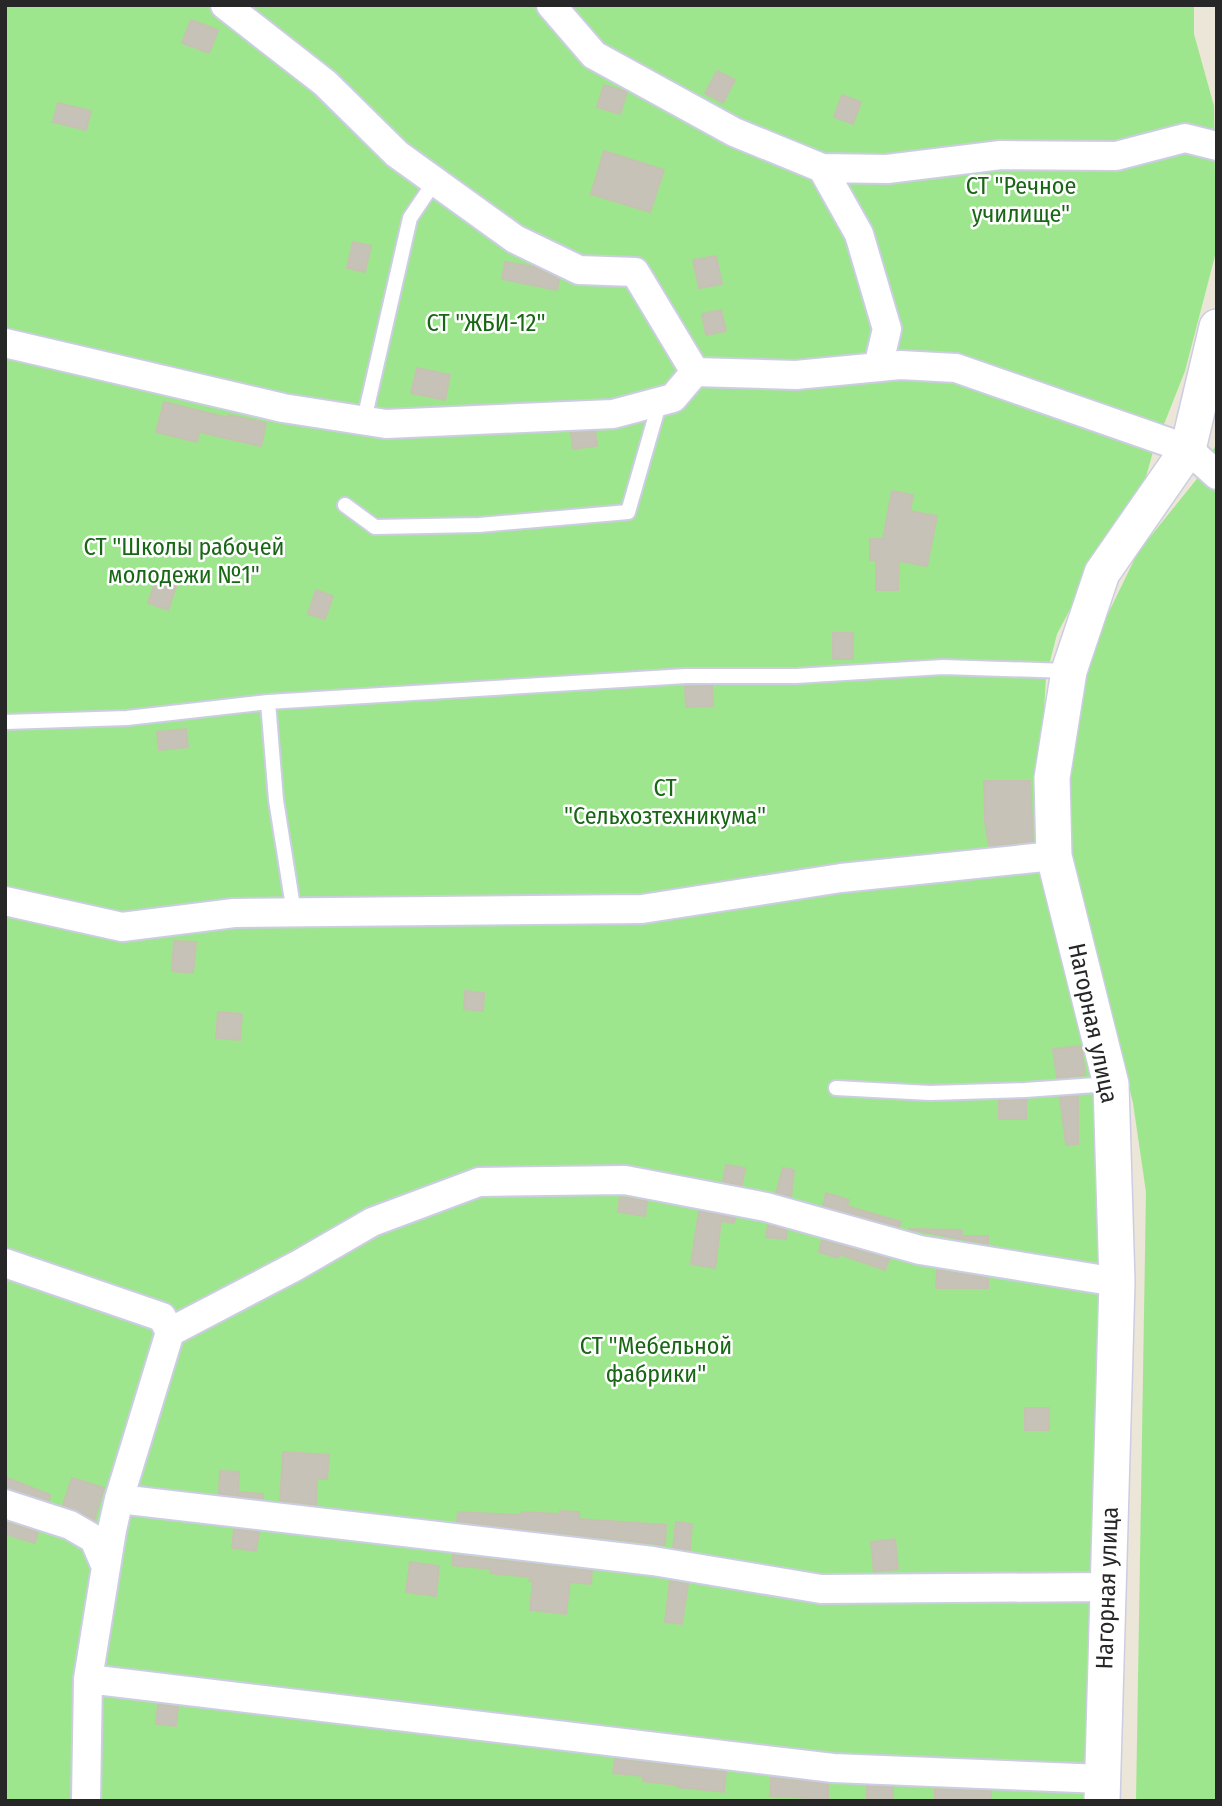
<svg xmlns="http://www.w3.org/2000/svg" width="1222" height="1806" viewBox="0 0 1222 1806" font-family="'Fira Sans Condensed',sans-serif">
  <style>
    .green { fill: #9ee68e }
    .building { fill: #c6c2b7; stroke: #c6c2b1; stroke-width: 2 }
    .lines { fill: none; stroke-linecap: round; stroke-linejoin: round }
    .service-casing { stroke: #cccde2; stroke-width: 18 }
    .minor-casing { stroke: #cccde2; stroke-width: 32 }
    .tertiary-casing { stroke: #cccde2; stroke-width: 38 }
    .service { stroke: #fff; stroke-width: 14 }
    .minor { stroke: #fff; stroke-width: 28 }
    .tertiary { stroke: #fff; stroke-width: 35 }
    .labels { text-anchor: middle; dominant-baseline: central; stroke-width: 5; stroke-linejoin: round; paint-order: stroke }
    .park-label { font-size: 24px; fill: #186714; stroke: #fff }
    .street-label { font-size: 24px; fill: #272727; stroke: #fff }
  </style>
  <rect width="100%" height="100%" fill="#ebe6d7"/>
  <path class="green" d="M 5,5 L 1194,5 L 1194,34 L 1214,106 L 1216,252 L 1185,371 L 1153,452 L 1145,480 L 1117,521 L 1057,634 L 1046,677 L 1039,798 L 1040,870 L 1059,952 L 1081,1021 L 1101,1114 L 1101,1318 L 1095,1413 L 1092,1571 L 1097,1801 L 5,1801 Z
    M 1217,443 L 1217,1801 L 1136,1801 L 1146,1192 L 1133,1103 L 1072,851 L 1069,807 L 1071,725 L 1104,622 L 1138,552 L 1196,480 Z"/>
  <path class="building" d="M 191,20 L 218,30 L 209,53 L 182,43 Z
    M 717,71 L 735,80 L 723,103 L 705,93 Z
    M 604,85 L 627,92 L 620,114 L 597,107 Z
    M 842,95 L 861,102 L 853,124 L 834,117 Z
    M 58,103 L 91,111 L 86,130 L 53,122 Z
    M 604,151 L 664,170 L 650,212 L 591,194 Z
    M 353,242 L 371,246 L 365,272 L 347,268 Z
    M 716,256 L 722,284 L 699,288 L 693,260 Z
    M 505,262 L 535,267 L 559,279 L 557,290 L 502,279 Z
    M 721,310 L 726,331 L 706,335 L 702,314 Z
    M 417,368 L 450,375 L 445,400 L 411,393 Z
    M 164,402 L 229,418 L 229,415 L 266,423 L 261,446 L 199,432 L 197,442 L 156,432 Z
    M 595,431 L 597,446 L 573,449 L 571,432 Z
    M 892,491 L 913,495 L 910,511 L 937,516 L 927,566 L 899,561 L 898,590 L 876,590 L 876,560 L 870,560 L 870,539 L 883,539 Z
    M 157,577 L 177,584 L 168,610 L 148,603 Z
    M 316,590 L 333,596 L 325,619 L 308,614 Z
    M 833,633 L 853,633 L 853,659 L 833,659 Z
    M 712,686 L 713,706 L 686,707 L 685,687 Z
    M 186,729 L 188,747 L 159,750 L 157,732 Z
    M 984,781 L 1030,781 L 1033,842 L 989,846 L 985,822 Z
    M 174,941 L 196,942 L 193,973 L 172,971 Z
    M 465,991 L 484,993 L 483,1011 L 464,1009 Z
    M 218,1012 L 242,1014 L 240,1040 L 216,1038 Z
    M 1081,1046 L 1085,1075 L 1057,1078 L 1053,1049 Z
    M 1078,1096 L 1078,1144 L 1066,1145 L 1060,1097 Z
    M 999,1100 L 1026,1100 L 1026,1119 L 999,1119 Z
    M 726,1165 L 745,1168 L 742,1185 L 723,1182 Z
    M 783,1168 L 794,1170 L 791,1197 L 776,1193 Z
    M 826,1193 L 849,1200 L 847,1206 L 901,1222 L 899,1227 L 823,1206 Z
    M 620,1197 L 647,1201 L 645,1216 L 618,1212 Z
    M 699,1211 L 735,1218 L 734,1223 L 721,1221 L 715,1268 L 691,1264 Z
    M 768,1225 L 787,1230 L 786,1239 L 766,1237 Z
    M 908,1229 L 962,1230 L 962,1236 L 988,1236 L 988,1244 Z
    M 822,1240 L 889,1259 L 885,1270 L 839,1254 L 838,1258 L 819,1252 Z
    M 937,1270 L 988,1278 L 988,1288 L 936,1288 Z
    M 1025,1408 L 1049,1408 L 1049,1430 L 1025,1430 Z
    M 283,1452 L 329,1455 L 327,1479 L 317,1479 L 316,1505 L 280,1501 Z
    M 220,1471 L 239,1472 L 238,1496 L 219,1494 Z
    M 5,1477 L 50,1495 L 49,1501 L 5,1488 Z
    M 72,1478 L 104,1488 L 94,1520 L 63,1505 Z
    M 239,1492 L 263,1494 L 263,1499 L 238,1496 Z
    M 560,1511 L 579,1512 L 579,1519 L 666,1525 L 665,1545 L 457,1522 L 458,1512 L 521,1515 L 522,1512 L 560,1514 Z
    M 5,1522 L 38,1532 L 35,1543 L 5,1534 Z
    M 676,1522 L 692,1524 L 690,1550 L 673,1548 Z
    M 234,1529 L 259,1532 L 256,1551 L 232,1548 Z
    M 895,1539 L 898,1569 L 874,1572 L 871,1542 Z
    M 453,1555 L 592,1571 L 591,1584 L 570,1582 L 566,1614 L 530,1610 L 533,1581 L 529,1581 L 530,1577 L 490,1573 L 491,1569 L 452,1565 Z
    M 410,1562 L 439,1566 L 436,1596 L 406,1592 Z
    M 670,1581 L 688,1584 L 682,1624 L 665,1622 Z
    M 158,1704 L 178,1707 L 176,1726 L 156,1724 Z
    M 615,1759 L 726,1772 L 724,1792 L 677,1787 L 677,1785 L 643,1781 L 643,1776 L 613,1773 Z
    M 771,1777 L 828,1784 L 828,1799 L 770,1796 Z
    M 867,1786 L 893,1787 L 893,1800 L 867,1799 Z
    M 935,1789 L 991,1791 L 991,1801 L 935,1801 Z"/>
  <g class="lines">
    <defs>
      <path id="service" d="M 364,420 L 410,218 L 435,181
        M 345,505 L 375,527 L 479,525 L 628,512 L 660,401
        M 268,702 L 276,800 L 294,913
        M 5,722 L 127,718 L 268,702 L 686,676 L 796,676 L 943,667 L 1069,671
        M 836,1088 L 930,1093 L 1025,1090 L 1110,1084"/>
      <path id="minor" d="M 225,5 L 325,83 L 397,154 L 515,239 L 579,270 L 635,272 L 695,372 L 796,375 L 900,365 L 956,368 L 1188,449 L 1217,475
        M 551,5 L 594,55 L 734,132 L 822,168 L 859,234 L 887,329 L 878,367
        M 822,168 L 887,169 L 1001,155 L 1116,156 L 1185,138 L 1217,146
        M 5,343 L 283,408 L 386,424 L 613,414 L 673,398 L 695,372
        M 5,901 L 122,927 L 234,913 L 642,909 L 841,878 L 1054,856
        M 5,1263 L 162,1317 L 170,1332
        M 119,1499 L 653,1561 L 821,1589 L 1107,1587
        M 5,1504 L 70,1525 L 94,1539 L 106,1567
        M 88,1679 L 833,1768 L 1102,1779
        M 86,1801 L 88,1679 L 112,1530 L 119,1499 L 170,1332 L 296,1266 L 372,1222 L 479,1182 L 625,1180 L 766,1207 L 920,1250 L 1117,1282"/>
      <path id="tertiary" d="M 1102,1801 L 1117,1282 L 1111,1084 L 1054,856 L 1052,778 L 1069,671 L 1102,573 L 1188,449 L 1217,327"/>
    </defs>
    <use href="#service" class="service-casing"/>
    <use href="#minor" class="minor-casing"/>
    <use href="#tertiary" class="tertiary-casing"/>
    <use href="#service" class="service"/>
    <use href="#minor" class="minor"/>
    <use href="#tertiary" class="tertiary"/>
  </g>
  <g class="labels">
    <g class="park-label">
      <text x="1021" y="186">СТ "Речное<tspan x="1021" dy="28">училище"</tspan></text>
      <text x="486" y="323">СТ "ЖБИ-12"</text>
      <text x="184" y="547">СТ "Школы рабочей<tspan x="184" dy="28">молодежи №1"</tspan></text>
      <text x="665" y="788">СТ<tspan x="665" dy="28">"Сельхозтехникума"</tspan></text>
      <text x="656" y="1346">СТ "Мебельной<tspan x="656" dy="28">фабрики"</tspan></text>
    </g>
    <g class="street-label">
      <text transform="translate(1093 1023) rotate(78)">Нагорная улица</text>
      <text transform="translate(1107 1588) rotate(-88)">Нагорная улица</text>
    </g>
  </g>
  <rect width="1222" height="1806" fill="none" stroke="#272727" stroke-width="14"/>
</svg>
